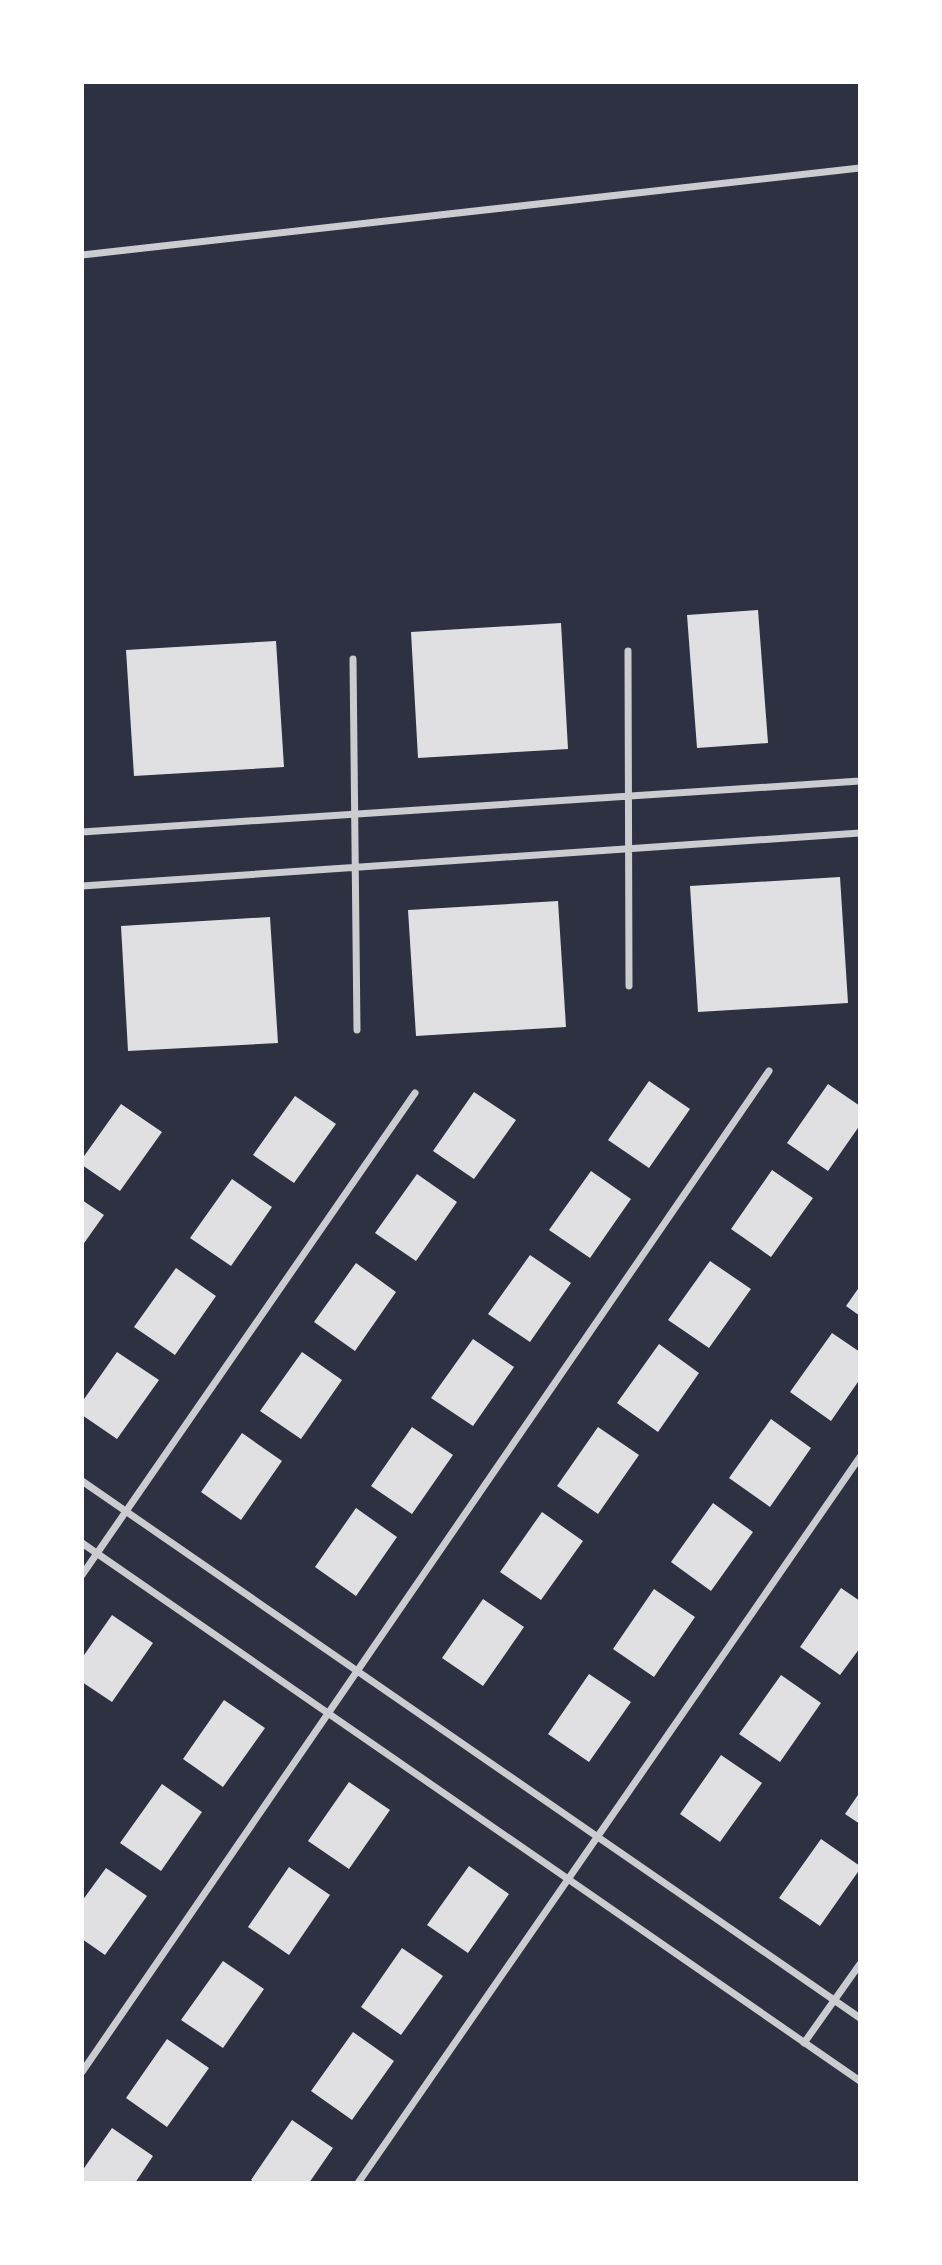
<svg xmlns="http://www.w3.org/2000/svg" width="942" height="2265" viewBox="0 0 942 2265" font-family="'Varela Round',sans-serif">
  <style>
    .building { fill: #e0e0e3 }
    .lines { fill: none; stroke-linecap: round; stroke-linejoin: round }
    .minor { stroke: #caccd0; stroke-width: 7 }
  </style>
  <rect width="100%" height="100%" fill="#2d3142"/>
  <path class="building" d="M 758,610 L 768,743 L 697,748 L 687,615 Z
    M 561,623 L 568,749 L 418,758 L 411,632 Z
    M 276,641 L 284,767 L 134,776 L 126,650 Z
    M 840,877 L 848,1003 L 698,1012 L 690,886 Z
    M 558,901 L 566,1027 L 416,1036 L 408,910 Z
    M 270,917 L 278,1043 L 128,1051 L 121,926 Z
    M 649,1081 L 690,1109 L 649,1168 L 608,1140 Z
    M 828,1084 L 860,1106 L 860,1125 L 828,1171 L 787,1143 Z
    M 474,1092 L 516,1120 L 474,1179 L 433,1151 Z
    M 295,1096 L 336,1124 L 294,1183 L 253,1155 Z
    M 121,1104 L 162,1132 L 120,1191 L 82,1165 L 82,1159 Z
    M 772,1170 L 813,1198 L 771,1257 L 731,1229 Z
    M 591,1171 L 631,1199 L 590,1258 L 549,1230 Z
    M 417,1174 L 457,1202 L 416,1261 L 375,1233 Z
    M 232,1179 L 272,1207 L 231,1266 L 190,1238 Z
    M 82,1200 L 104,1215 L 82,1246 Z
    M 530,1255 L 571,1283 L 530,1342 L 488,1314 Z
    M 710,1261 L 751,1289 L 709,1348 L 668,1320 Z
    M 356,1263 L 396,1292 L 355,1351 L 314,1322 Z
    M 176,1268 L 216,1296 L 175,1355 L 134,1327 Z
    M 860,1286 L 860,1316 L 846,1306 Z
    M 832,1333 L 860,1352 L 860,1379 L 831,1421 L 790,1392 Z
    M 473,1339 L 514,1367 L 473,1426 L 431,1398 Z
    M 659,1344 L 699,1373 L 658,1432 L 617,1403 Z
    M 117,1352 L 159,1380 L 117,1439 L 82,1415 L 82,1402 Z
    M 302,1352 L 342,1380 L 301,1439 L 260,1411 Z
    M 771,1419 L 811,1448 L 770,1507 L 729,1478 Z
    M 412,1427 L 453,1455 L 412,1514 L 371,1486 Z
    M 598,1427 L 639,1455 L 598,1514 L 557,1486 Z
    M 242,1433 L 282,1461 L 241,1520 L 201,1492 Z
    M 713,1503 L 753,1532 L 711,1591 L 671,1562 Z
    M 356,1508 L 397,1537 L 356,1596 L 315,1567 Z
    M 542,1512 L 583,1541 L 541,1600 L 500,1572 Z
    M 841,1588 L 860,1601 L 860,1648 L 840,1675 L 800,1647 Z
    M 654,1589 L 695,1617 L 654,1677 L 613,1649 Z
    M 483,1599 L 524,1627 L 483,1686 L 442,1658 Z
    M 112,1615 L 153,1643 L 112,1702 L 82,1682 L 82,1658 Z
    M 589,1674 L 631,1702 L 589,1762 L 548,1734 Z
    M 781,1675 L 821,1703 L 780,1762 L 739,1734 Z
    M 224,1700 L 265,1728 L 223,1787 L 183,1759 Z
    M 721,1755 L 762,1783 L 720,1842 L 680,1814 Z
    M 349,1782 L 390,1810 L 349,1869 L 308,1841 Z
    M 162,1784 L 202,1812 L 161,1871 L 120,1843 Z
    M 860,1792 L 860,1824 L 845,1814 Z
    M 821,1839 L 860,1866 L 860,1869 L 820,1926 L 779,1898 Z
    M 469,1866 L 509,1894 L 468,1953 L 427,1925 Z
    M 289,1867 L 330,1895 L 289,1955 L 248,1927 Z
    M 106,1868 L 147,1896 L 105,1955 L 82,1939 L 82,1901 Z
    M 402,1948 L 443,1976 L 401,2035 L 361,2007 Z
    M 223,1961 L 264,1989 L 223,2048 L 181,2020 Z
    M 353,2032 L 394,2061 L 352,2120 L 311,2091 Z
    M 167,2039 L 209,2068 L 167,2127 L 126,2098 Z
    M 292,2120 L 333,2148 L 309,2183 L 255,2183 L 251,2180 Z
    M 112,2128 L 153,2156 L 135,2183 L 82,2183 L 82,2171 Z"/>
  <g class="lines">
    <path class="minor" d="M 82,255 L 860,168
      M 628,651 L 629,986
      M 353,659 L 357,1030
      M 82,832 L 860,781
      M 82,886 L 860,833
      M 82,1481 L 860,2018
      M 82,1543 L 860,2081
      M 82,1575 L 415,1093
      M 804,2043 L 860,1964
      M 82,2072 L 769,1071
      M 358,2183 L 860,1457"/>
  </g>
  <rect width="942" height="2265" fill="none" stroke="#ffffff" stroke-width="168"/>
</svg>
